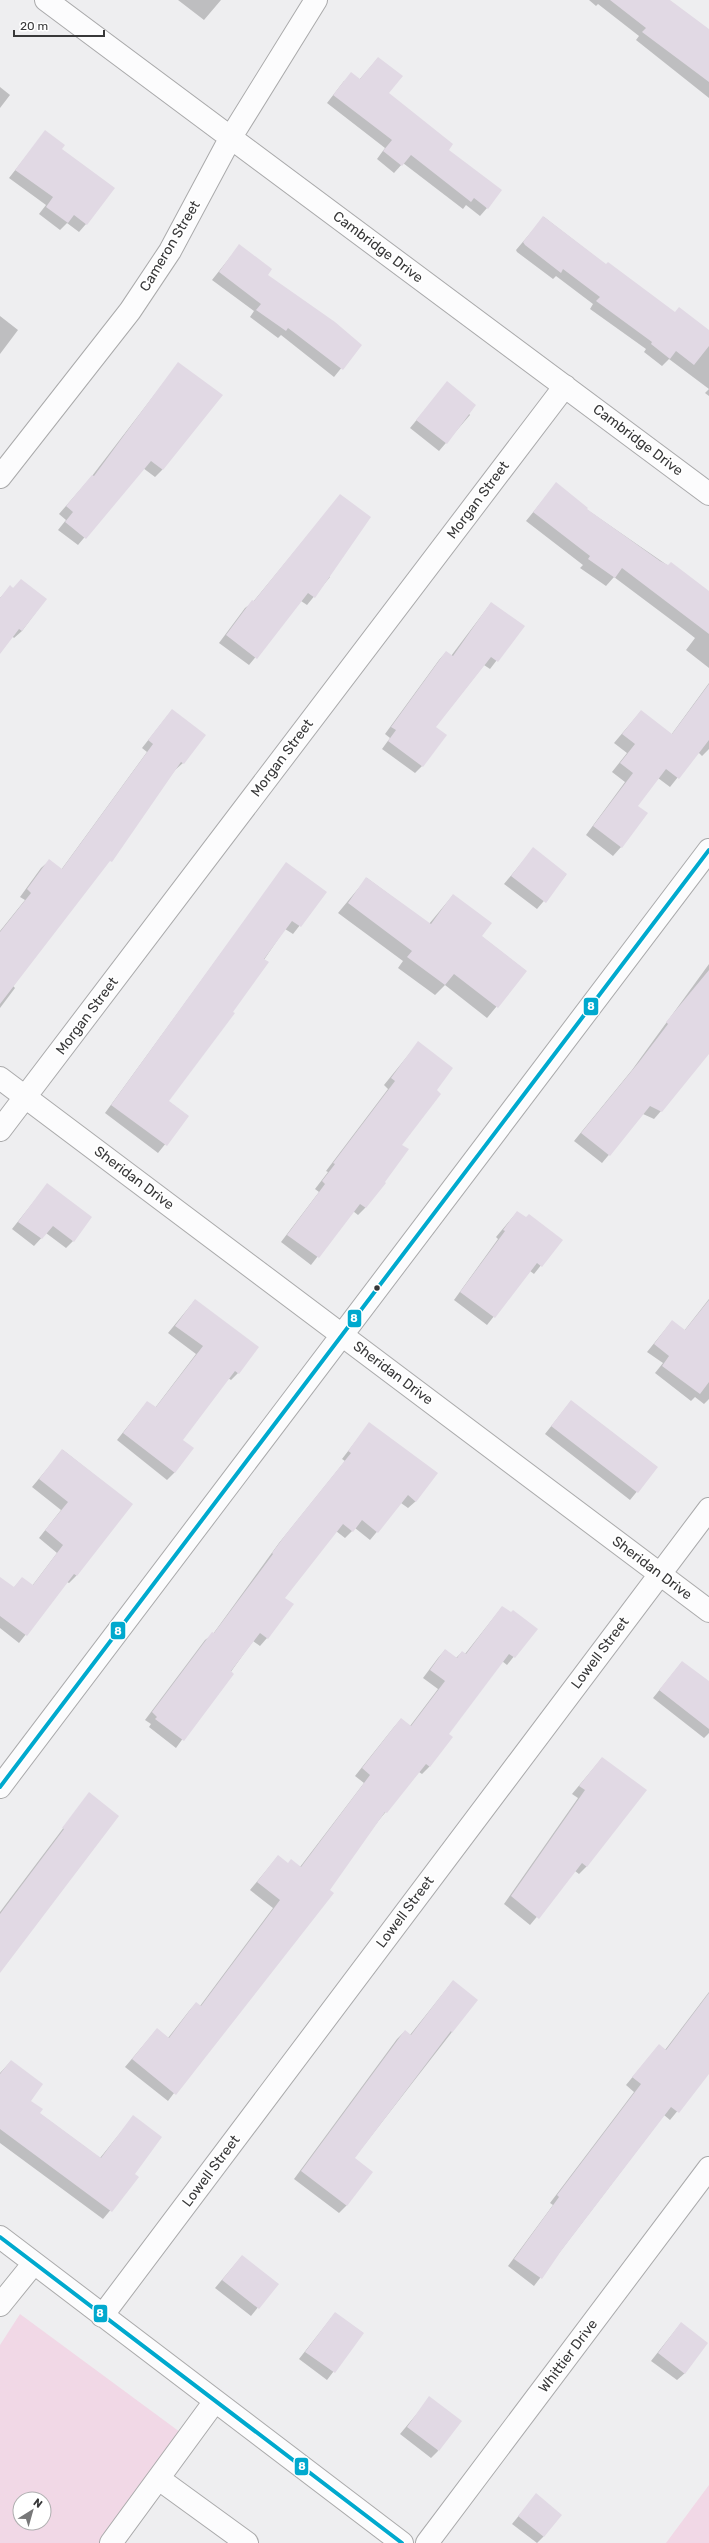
<svg xmlns="http://www.w3.org/2000/svg" width="709" height="2543" viewBox="0 0 709 2543" font-family="Rubik,sans-serif">
  <style>
    .green { fill: #f1d8e6; fill-rule: evenodd }
    .shadow { fill: #0003 }
    .building { fill: #e1d9e4 }
    .lines { fill: none; stroke-linecap: round; stroke-linejoin: round }
    .minor-casing { stroke: #aaaaab; stroke-width: 24 }
    .minor { stroke: #fcfcfd; stroke-width: 22 }
    .bus-1-casing { stroke: #fff; stroke-width: 7 }
    .bus-1 { stroke: #00a9ce; stroke-width: 4 }
    .bus-dot { fill: #383839; stroke: #fff; stroke-width: 1.5 }
    .labels { text-anchor: middle; dominant-baseline: central; stroke-width: 3.5; stroke-linejoin: round; paint-order: stroke }
    .street-label { font-size: 14px; fill: #383839; stroke: #fff }
    .line-badge { stroke: #fff; stroke-width: 1.5 }
    .badge-label { font-size: 11px; text-anchor: middle; font-weight: bold; fill: #fff }
  </style>
  <rect width="100%" height="100%" fill="#eeeef0"/>
  <path class="green" d="M 20,2314 L 184,2435 L 102,2543 L 0,2543 L 0,2345 ZM 20,2499 L 44,2499 L 44,2523 L 20,2523 Z
    M 709,2485 L 709,2543 L 666,2543 Z"/>
  <path class="shadow" d="M 178,0 L 221,0 L 204,20 Z
    M 589,0 L 668,0 L 709,31 L 709,98 L 636,40 L 639,36 L 598,4 L 596,6 Z
    M 378,58 L 388,94 L 447,150 L 487,208 L 480,216 L 466,205 L 463,209 L 403,163 L 394,173 L 377,159 L 385,148 L 327,103 L 344,81 L 359,80 Z
    M 0,87 L 10,95 L 0,108 Z
    M 45,132 L 61,149 L 86,224 L 79,232 L 67,223 L 60,230 L 39,214 L 46,205 L 9,178 Z
    M 544,217 L 606,265 L 674,313 L 709,331 L 709,396 L 705,393 L 709,389 L 669,359 L 662,366 L 644,352 L 646,349 L 590,309 L 593,304 L 556,276 L 553,279 L 517,252 L 516,250 Z
    M 239,246 L 266,275 L 360,345 L 334,377 L 281,335 L 278,338 L 250,317 L 254,311 L 212,280 Z
    M 0,316 L 18,330 L 0,354 Z
    M 178,364 L 221,396 L 162,470 L 155,477 L 143,468 L 78,545 L 58,530 L 66,520 L 59,514 L 92,476 Z
    M 447,383 L 470,415 L 439,451 L 410,428 Z
    M 556,484 L 586,509 L 709,594 L 709,668 L 686,650 L 695,638 L 686,631 L 614,577 L 606,586 L 580,568 L 583,565 L 526,521 Z
    M 340,496 L 328,575 L 330,577 L 307,605 L 301,601 L 249,665 L 219,643 L 245,608 L 253,602 Z
    M 10,587 L 45,600 L 22,631 L 14,638 L 12,636 L 0,653 L 0,598 Z
    M 491,603 L 523,626 L 490,669 L 484,665 L 435,727 L 422,766 L 415,773 L 382,749 L 390,738 L 385,734 L 439,660 L 446,652 L 451,656 Z
    M 709,683 L 709,749 L 702,756 L 698,752 L 670,787 L 658,778 L 636,806 L 621,847 L 613,856 L 586,835 L 625,782 L 612,772 L 627,753 L 614,743 L 641,711 L 671,735 Z
    M 172,710 L 183,763 L 175,770 L 13,986 L 15,988 L 0,1008 L 0,931 L 25,900 L 20,897 L 41,868 L 49,861 L 61,870 L 147,752 L 142,748 Z
    M 533,849 L 566,875 L 537,909 L 504,884 Z
    M 286,864 L 326,892 L 293,934 L 285,929 L 168,1101 L 188,1116 L 158,1153 L 105,1113 Z
    M 367,878 L 429,924 L 453,895 L 481,936 L 526,971 L 487,1018 L 445,985 L 435,995 L 398,968 L 403,961 L 338,913 Z
    M 709,964 L 709,1052 L 661,1111 L 654,1119 L 643,1114 L 602,1163 L 574,1141 L 632,1070 Z
    M 418,1043 L 435,1091 L 401,1145 L 407,1150 L 365,1208 L 358,1215 L 353,1211 L 311,1265 L 281,1242 L 319,1192 L 315,1189 L 328,1172 L 326,1171 L 388,1089 L 384,1085 Z
    M 47,1185 L 73,1241 L 66,1248 L 46,1233 L 34,1246 L 12,1229 Z
    M 517,1212 L 561,1240 L 534,1274 L 530,1271 L 487,1325 L 454,1300 L 498,1239 L 496,1237 Z
    M 709,1299 L 709,1399 L 704,1404 L 695,1397 L 691,1401 L 655,1373 L 663,1363 L 647,1352 L 672,1321 L 684,1331 Z
    M 195,1300 L 238,1373 L 231,1380 L 228,1378 L 182,1440 L 175,1472 L 167,1480 L 117,1440 L 147,1402 L 155,1408 L 196,1354 L 168,1333 Z
    M 571,1401 L 657,1467 L 630,1500 L 545,1434 Z
    M 369,1424 L 416,1501 L 408,1508 L 401,1503 L 370,1540 L 355,1528 L 345,1538 L 336,1531 L 284,1598 L 267,1638 L 260,1646 L 253,1641 L 176,1748 L 149,1727 L 151,1724 L 145,1720 L 205,1640 L 213,1634 L 279,1543 L 345,1461 L 342,1459 Z
    M 63,1450 L 131,1504 L 76,1576 L 69,1583 L 67,1582 L 19,1643 L 0,1628 L 0,1604 L 22,1578 L 32,1586 L 57,1553 L 39,1538 L 61,1510 L 32,1487 Z
    M 502,1607 L 536,1629 L 507,1665 L 502,1661 L 447,1734 L 451,1737 L 429,1767 L 422,1774 L 419,1772 L 379,1820 L 168,2101 L 125,2067 L 157,2029 L 168,2038 L 189,2011 L 196,2003 L 200,2006 L 273,1908 L 250,1890 L 278,1856 L 288,1864 L 300,1867 L 364,1783 L 355,1776 L 394,1727 L 401,1719 L 410,1726 L 438,1689 L 423,1678 L 438,1658 L 445,1650 L 456,1658 L 462,1652 L 465,1654 Z
    M 682,1662 L 709,1683 L 709,1733 L 704,1738 L 653,1698 Z
    M 602,1758 L 587,1866 L 579,1874 L 575,1871 L 530,1925 L 504,1904 L 578,1798 L 572,1794 Z
    M 89,1794 L 0,1966 L 0,1912 Z
    M 453,1981 L 452,2032 L 354,2158 L 347,2205 L 339,2213 L 294,2179 L 397,2039 L 405,2031 L 410,2035 Z
    M 709,1992 L 709,2054 L 703,2080 L 670,2120 L 664,2115 L 534,2286 L 508,2266 L 553,2205 L 550,2203 L 634,2092 L 626,2085 L 659,2045 L 665,2050 Z
    M 11,2061 L 30,2101 L 39,2113 L 100,2158 L 133,2117 L 133,2174 L 138,2177 L 103,2219 L 0,2143 L 0,2073 Z
    M 242,2256 L 277,2284 L 251,2316 L 215,2288 Z
    M 335,2313 L 363,2333 L 327,2380 L 299,2359 Z
    M 681,2323 L 685,2373 L 677,2380 L 651,2361 Z
    M 430,2398 L 438,2451 L 431,2458 L 400,2434 Z
    M 536,2495 L 544,2536 L 537,2543 L 512,2524 Z"/>
  <path class="building" d="M 610,0 L 670,0 L 709,29 L 709,82 L 642,32 L 646,28 Z
    M 378,57 L 403,76 L 389,93 L 453,144 L 449,150 L 502,190 L 488,209 L 474,198 L 471,202 L 411,155 L 402,166 L 383,151 L 392,140 L 333,95 L 351,72 L 360,79 Z
    M 45,130 L 65,145 L 62,149 L 115,188 L 87,225 L 74,215 L 68,223 L 46,207 L 53,197 L 15,170 Z
    M 543,216 L 606,264 L 608,262 L 675,312 L 679,307 L 709,330 L 709,346 L 694,365 L 676,351 L 670,359 L 651,344 L 652,342 L 596,301 L 600,297 L 563,269 L 561,273 L 525,245 L 523,242 Z
    M 239,244 L 272,269 L 268,275 L 335,322 L 362,345 L 343,370 L 288,328 L 286,331 L 256,310 L 261,304 L 219,272 Z
    M 178,362 L 223,395 L 163,470 L 151,461 L 86,539 L 65,522 L 73,512 L 66,506 L 92,475 L 94,476 Z
    M 447,381 L 476,405 L 447,444 L 416,420 Z
    M 556,482 L 588,508 L 587,509 L 660,561 L 668,565 L 671,562 L 709,591 L 709,634 L 622,568 L 615,578 L 588,559 L 590,556 L 533,512 Z
    M 340,494 L 371,517 L 315,598 L 308,593 L 257,659 L 226,635 L 252,600 L 254,601 Z
    M 21,579 L 47,599 L 22,631 L 19,629 L 0,654 L 0,598 L 10,585 L 13,588 Z
    M 491,602 L 525,626 L 498,662 L 491,657 L 436,727 L 447,735 L 423,767 L 388,741 L 396,730 L 391,727 L 446,651 L 453,656 Z
    M 709,684 L 709,740 L 679,779 L 666,769 L 638,806 L 648,813 L 622,848 L 593,826 L 633,773 L 620,763 L 635,744 L 622,734 L 641,710 L 672,734 Z
    M 172,709 L 206,735 L 184,764 L 181,762 L 112,862 L 110,861 L 0,1004 L 0,932 L 31,893 L 27,889 L 49,859 L 62,869 L 153,744 L 148,740 Z
    M 533,847 L 567,874 L 546,903 L 511,876 Z
    M 286,862 L 327,892 L 301,927 L 292,921 L 264,959 L 269,962 L 233,1012 L 235,1013 L 169,1101 L 189,1116 L 167,1146 L 111,1105 Z
    M 366,877 L 431,924 L 453,894 L 492,923 L 482,936 L 527,971 L 498,1008 L 454,974 L 445,985 L 407,957 L 412,951 L 348,903 Z
    M 709,970 L 709,1054 L 662,1112 L 650,1106 L 610,1156 L 581,1133 L 639,1062 L 668,1024 L 666,1022 Z
    M 418,1041 L 453,1068 L 437,1090 L 441,1094 L 402,1145 L 409,1149 L 385,1182 L 386,1183 L 366,1208 L 360,1204 L 319,1258 L 287,1235 L 325,1184 L 322,1181 L 335,1164 L 333,1163 L 395,1081 L 391,1078 Z
    M 47,1183 L 92,1217 L 74,1242 L 53,1226 L 42,1239 L 18,1222 Z
    M 517,1211 L 526,1217 L 529,1214 L 563,1240 L 542,1267 L 537,1263 L 495,1318 L 460,1292 L 505,1231 L 503,1230 Z
    M 195,1299 L 259,1347 L 239,1374 L 235,1371 L 183,1440 L 194,1448 L 175,1473 L 123,1433 L 147,1401 L 156,1407 L 203,1346 L 175,1326 Z
    M 709,1300 L 709,1382 L 700,1394 L 662,1366 L 669,1356 L 654,1344 L 672,1320 L 685,1330 Z
    M 571,1400 L 658,1467 L 638,1493 L 551,1426 Z
    M 369,1422 L 438,1473 L 416,1502 L 408,1495 L 378,1533 L 362,1520 L 353,1532 L 343,1524 L 285,1598 L 294,1604 L 268,1639 L 260,1633 L 231,1671 L 234,1674 L 184,1741 L 155,1719 L 157,1717 L 152,1712 L 212,1632 L 214,1633 L 273,1554 L 272,1553 L 286,1534 L 351,1453 L 348,1451 Z
    M 62,1449 L 133,1504 L 77,1576 L 74,1574 L 27,1636 L 0,1616 L 0,1577 L 14,1587 L 22,1577 L 33,1585 L 63,1545 L 45,1530 L 68,1502 L 39,1479 Z
    M 502,1606 L 511,1612 L 513,1610 L 538,1629 L 515,1658 L 509,1654 L 449,1734 L 453,1737 L 430,1767 L 426,1764 L 387,1813 L 385,1812 L 330,1890 L 334,1893 L 176,2095 L 132,2059 L 157,2028 L 169,2038 L 196,2002 L 201,2006 L 280,1900 L 257,1882 L 278,1855 L 288,1863 L 291,1859 L 301,1867 L 370,1775 L 362,1768 L 401,1718 L 411,1726 L 445,1681 L 430,1670 L 445,1649 L 457,1658 L 462,1651 L 466,1654 Z
    M 682,1661 L 709,1681 L 709,1729 L 659,1690 Z
    M 602,1757 L 647,1790 L 587,1867 L 582,1863 L 539,1919 L 511,1896 L 585,1790 L 579,1786 Z
    M 89,1792 L 119,1816 L 0,1973 L 0,1914 L 64,1829 L 62,1828 Z
    M 453,1980 L 478,2000 L 452,2033 L 451,2031 L 355,2158 L 373,2172 L 347,2206 L 301,2171 L 405,2030 L 411,2035 Z
    M 709,1993 L 709,2074 L 679,2113 L 671,2107 L 561,2251 L 542,2279 L 514,2259 L 559,2197 L 557,2195 L 641,2084 L 632,2077 L 659,2044 L 666,2050 Z
    M 11,2060 L 43,2084 L 31,2101 L 43,2109 L 40,2113 L 101,2158 L 133,2115 L 162,2137 L 135,2174 L 139,2177 L 112,2212 L 0,2129 L 0,2074 Z
    M 242,2255 L 279,2284 L 259,2309 L 222,2280 Z
    M 335,2312 L 364,2333 L 335,2373 L 305,2352 Z
    M 681,2322 L 708,2343 L 685,2374 L 658,2353 Z
    M 429,2396 L 462,2421 L 439,2451 L 407,2427 Z
    M 536,2493 L 562,2515 L 544,2537 L 518,2516 Z"/>
  <g class="lines">
    <defs>
      <path id="minor" d="M 46,0 L 709,494
        M 0,477 L 130,311 L 170,251 L 231,137 L 316,0
        M 0,1078 L 709,1611
        M 0,1130 L 565,386
        M 0,1787 L 709,850
        M 0,2237 L 402,2543
        M 0,2305 L 34,2263
        M 102,2316 L 709,1509
        M 159,2479 L 247,2543
        M 111,2543 L 215,2401
        M 427,2543 L 709,2168"/>
    </defs>
    <use href="#minor" class="minor-casing"/>
    <use href="#minor" class="minor"/>
    <defs>
      <path id="bus-1" d="M 0,1787 L 709,850
        M 0,2237 L 402,2543"/>
    </defs>
    <use href="#bus-1" class="bus-1-casing"/>
    <use href="#bus-1" class="bus-1"/>
  </g>
  <circle class="bus-dot" cx="377" cy="1288" r="3.5"/>
  <g class="labels">
    <g class="street-label">
      <text transform="translate(170 246) rotate(-59)">Cameron Street</text>
      <text transform="translate(378 247) rotate(37)">Cambridge Drive</text>
      <text transform="translate(638 440) rotate(37)">Cambridge Drive</text>
      <text transform="translate(478 500) rotate(-53)">Morgan Street</text>
      <text transform="translate(282 758) rotate(-53)">Morgan Street</text>
      <text transform="translate(87 1016) rotate(-53)">Morgan Street</text>
      <text transform="translate(134 1178) rotate(37)">Sheridan Drive</text>
      <text transform="translate(393 1373) rotate(37)">Sheridan Drive</text>
      <text transform="translate(652 1568) rotate(37)">Sheridan Drive</text>
      <text transform="translate(600 1653) rotate(-53)">Lowell Street</text>
      <text transform="translate(405 1912) rotate(-53)">Lowell Street</text>
      <text transform="translate(211 2171) rotate(-53)">Lowell Street</text>
      <text transform="translate(568 2356) rotate(-53)">Whittier Drive</text>
    </g>
  </g>
  <g class="line-badge">
    <rect x="583" y="997" width="16" height="19" rx="4" fill="#00a9ce"/>
    <rect x="347" y="1309" width="15" height="19" rx="4" fill="#00a9ce"/>
    <rect x="110" y="1621" width="16" height="19" rx="4" fill="#00a9ce"/>
    <rect x="93" y="2304" width="15" height="19" rx="4" fill="#00a9ce"/>
    <rect x="294" y="2457" width="15" height="19" rx="4" fill="#00a9ce"/>
  </g>
  <g class="badge-label">
    <text x="591" y="1010">8</text>
    <text x="354" y="1322">8</text>
    <text x="118" y="1635">8</text>
    <text x="100" y="2317">8</text>
    <text x="302" y="2470">8</text>
  </g>
  <g transform="translate(32 2511) rotate(37)"><circle r="19" fill="#ffffff" stroke="#afafb0"/>
  <path d="M0-3L7 15L0 10L-7 15Z" fill="#787879"/>
  <text y="-6" font-size="11" font-weight="bold" text-anchor="middle" fill="#383839">N</text>
  </g>
  <path d="M14 30v6h90v-6" fill="none" stroke="#383839" stroke-width="2"/>
  <text x="20" y="30" font-size="12" fill="#383839" stroke="#ffffff" stroke-width="3" paint-order="stroke">20 m</text>
</svg>
